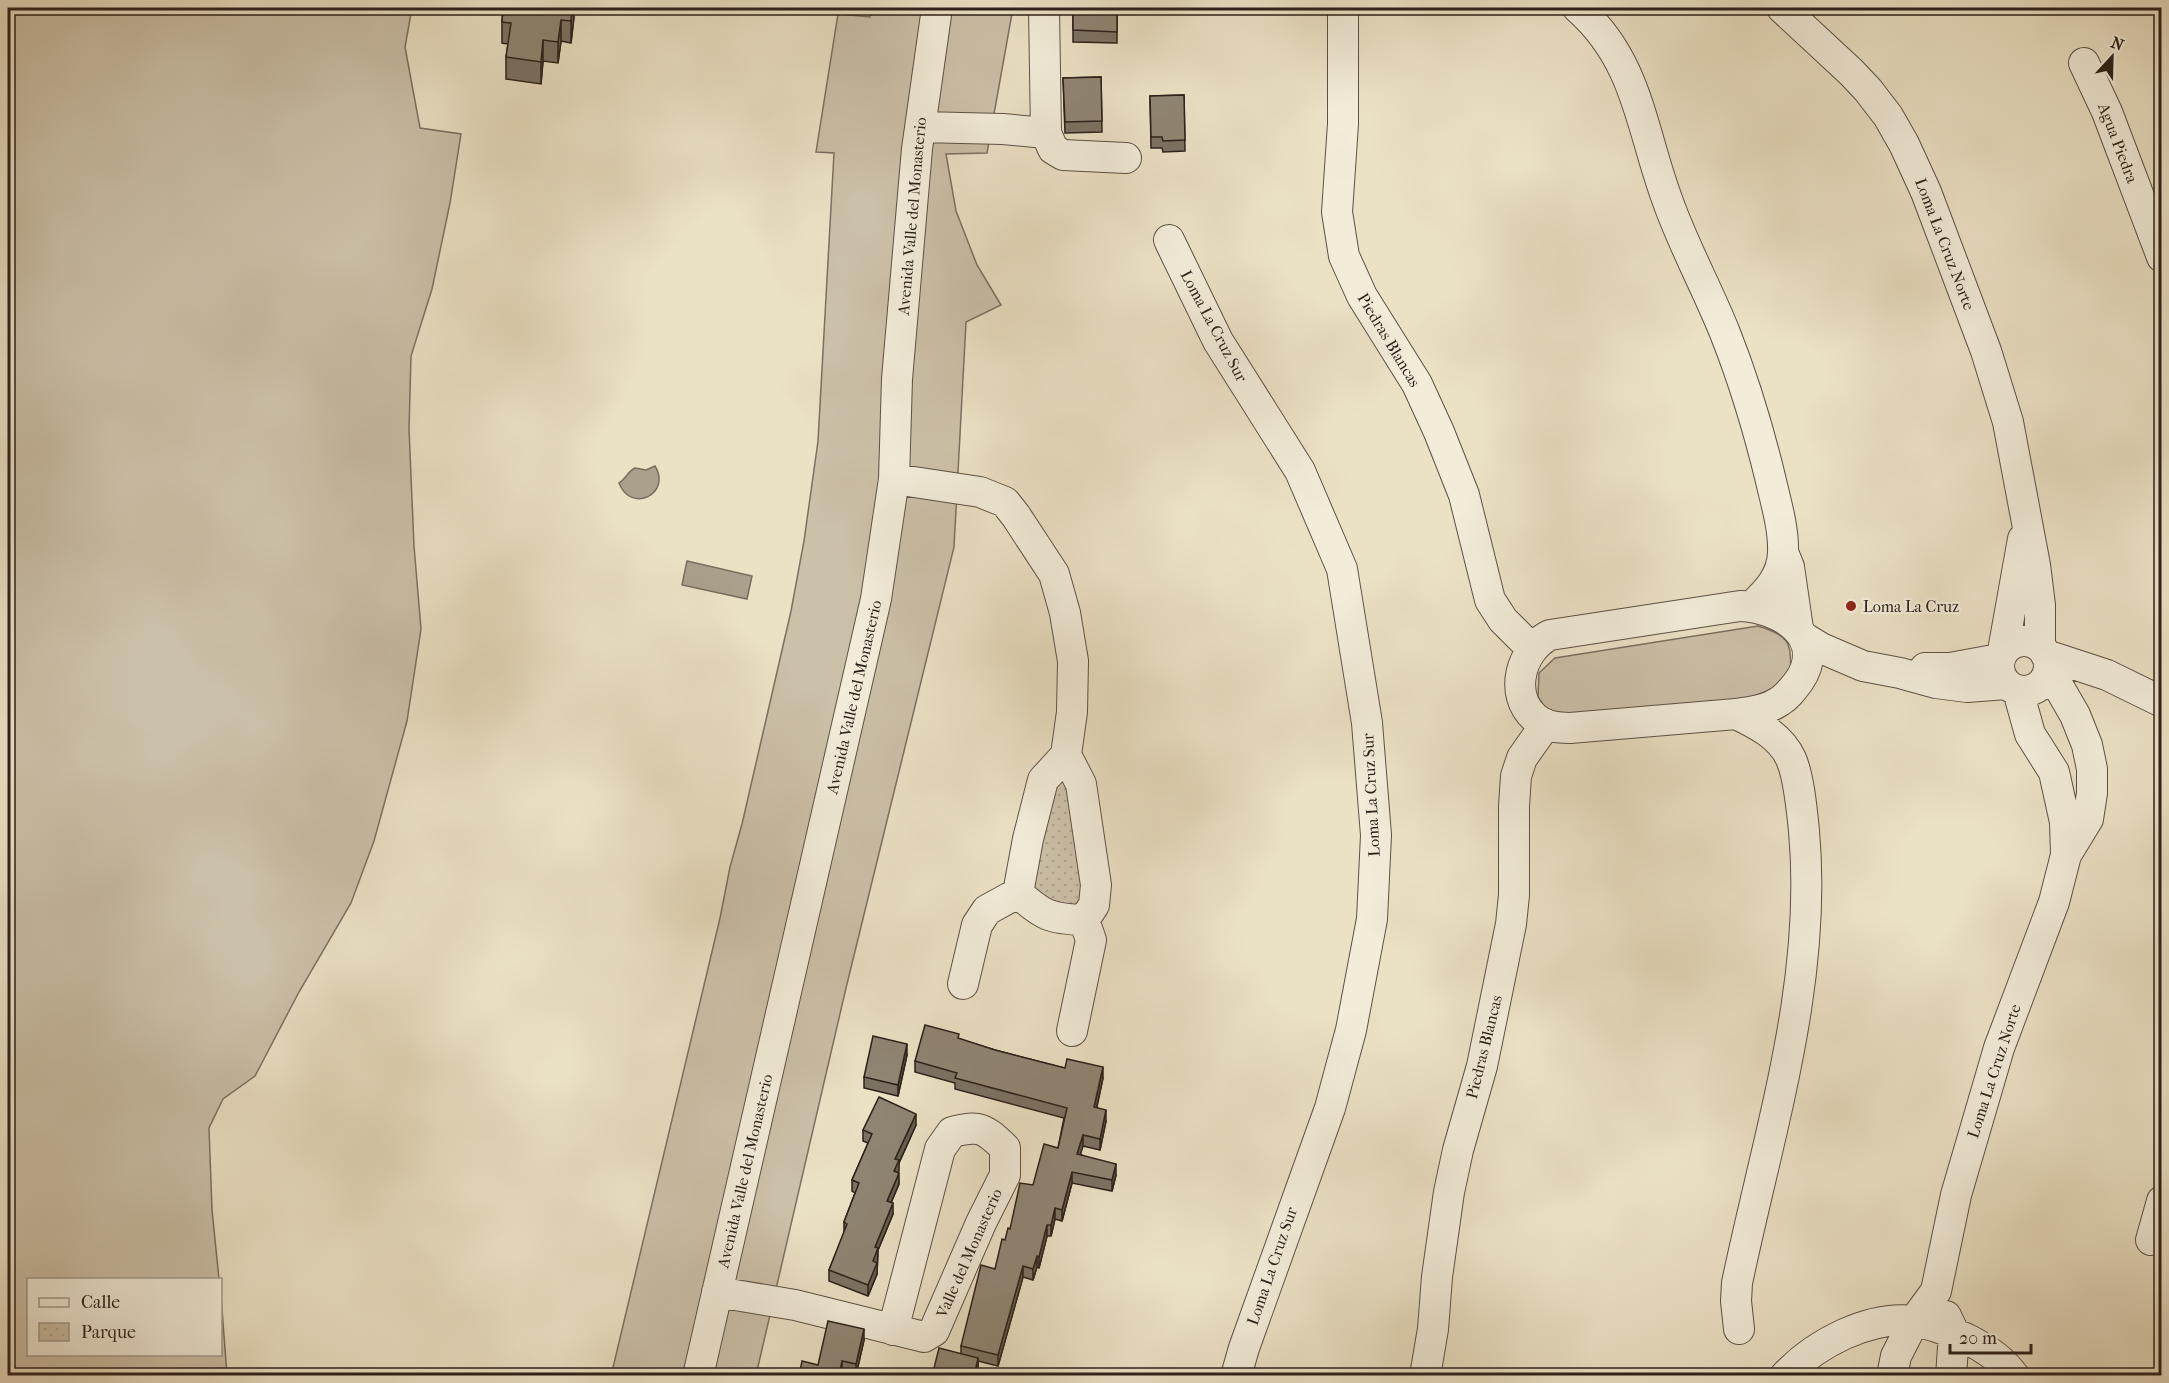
<svg xmlns="http://www.w3.org/2000/svg" width="2169" height="1383" viewBox="0 0 2169 1383" font-family="'IM FELL French Canon',serif">
  <style>
    .grass { fill: #cbc0a8; stroke: #7c7061; stroke-width: 1.5 }
    .park { fill: url(#park-dots); stroke: #7c7061; stroke-width: 1.5 }
    .water { fill: #aaa08b; stroke: #786d5e; stroke-width: 1.5 }
    .lines { fill: none; stroke-linecap: round; stroke-linejoin: round }
    .minor-casing { stroke: #5c5145; stroke-width: 32 }
    .minor { stroke: #f2ecd9; stroke-width: 30 }
    .wall { fill: #7b7263; stroke: #2c211a; stroke-width: 1.5 }
    .shaded-wall { fill: #645d50; stroke: #2c211a; stroke-width: 1.5 }
    .building { fill: #8f8573; stroke: #2c211a; stroke-width: 1.5 }
    .poi-dot { fill: #8f2418; stroke: #f2ecd9; stroke-width: 2 }
    .labels { text-anchor: middle; dominant-baseline: central; stroke-width: 4.5; stroke-linejoin: round; paint-order: stroke }
    .street-label { font-size: 16px; fill: #2c211a; stroke: #f2ecd9 }
    .poi-label { font-size: 16px; fill: #2c211a; stroke: #f2ecd9; text-anchor: start }
  </style>
  <defs>
    <pattern id="park-dots" width="8" height="8" patternUnits="userSpaceOnUse" patternTransform="scale(1.5)"><rect width="8" height="8" fill="#cbc0a8"/><path d="M2 2h.1M6 6h.1" fill="none" stroke="#aea590" stroke-width="1.8" stroke-linecap="round"/></pattern>
  </defs>
  <rect width="100%" height="100%" fill="#ebe1c5"/>
  <filter id="stains"><feTurbulence type="fractalNoise" baseFrequency=".00333" numOctaves="4"/><feColorMatrix values="0 0 0 0 .2 0 0 0 0 .09 0 0 0 0 .02 0 0 0 .5 -.17"/></filter>
  <radialGradient id="worn" r=".72"><stop offset=".6" stop-color="#630" stop-opacity="0"/><stop offset="1" stop-color="#630" stop-opacity=".3"/></radialGradient>
  <path class="grass" d="M 8,8 L 412,8 L 405,47 L 420,128 L 461,134 L 450,203 L 432,289 L 411,356 L 409,429 L 414,546 L 421,629 L 407,721 L 374,841 L 351,903 L 299,992 L 255,1076 L 223,1099 L 209,1128 L 212,1210 L 219,1279 L 28,1280 L 28,1354 L 220,1354 L 221,1296 L 227,1375 L 8,1375 Z
    M 872,8 L 1013,8 L 987,153 L 946,154 L 956,211 L 977,265 L 1001,305 L 966,322 L 954,547 L 846,988 L 756,1375 L 611,1376 L 720,918 L 730,867 L 742,824 L 791,611 L 804,541 L 818,441 L 834,153 L 816,152 L 838,14 L 870,17 Z
    M 1758,626 C 1788,635 1793,642 1790,674 L 1756,702 L 1550,715 L 1538,697 L 1539,673 L 1555,658 Z"/>
  <path class="park" d="M 1068,780 L 1088,881 L 1081,908 L 1032,895 L 1051,781 Z"/>
  <path class="water" d="M 655,466 C 672,494 631,514 619,483 C 626,479 627,472 635,468 L 646,470 Z
    M 687,561 L 752,576 L 747,599 L 682,585 Z"/>
  <g class="lines">
    <defs>
      <path id="minor" d="M 1044,8 L 1046,133 L 1053,149 L 1063,155 L 1126,158
        M 1343,8 L 1343,124 L 1337,212 L 1344,256 L 1362,296 L 1417,384 L 1439,432 L 1464,495 L 1490,600 L 1503,620 L 1531,648
        M 1578,8 C 1638,61 1641,129 1667,199 C 1683,245 1707,288 1725,333 C 1744,381 1759,431 1771,481 C 1776,503 1784,529 1783,553 C 1782,576 1768,591 1752,606
        M 1782,8 L 1851,72 L 1868,90 L 1888,116 L 1904,144 L 1926,192 L 1986,351 L 2008,422 L 2035,565 L 2040,605 L 2040,646
        M 2084,63 L 2107,112 L 2162,257
        M 921,127 L 1003,129 L 1046,133
        M 1169,240 L 1218,341 L 1300,471 L 1342,569 L 1367,723 L 1376,835 L 1372,919 L 1351,1030 L 1330,1108 L 1244,1348 L 1236,1376
        M 894,479 L 980,492 L 1005,502 L 1016,516 L 1054,574 L 1065,613 L 1073,661 L 1072,712 L 1066,755 L 1081,784 L 1096,885 L 1094,905 L 1084,920
        M 1783,552 L 1789,567 L 1798,629
        M 1740,606 C 1779,607 1829,637 1799,681 C 1793,689 1788,696 1780,701 C 1767,710 1751,712 1736,714 L 1570,728 C 1558,728 1544,726 1535,718 C 1508,694 1521,649 1550,635 Z
        M 1803,637 L 1821,648 L 1863,666 L 1900,673 L 1936,683 L 1967,687 L 2006,684
        M1999 666a25 25 0 1 1 50 0a25 25 0 1 1-50 0Z
        M 2003,651 L 2023,539
        M 2046,655 L 2107,675 L 2162,702
        M 1925,668 L 1950,668 L 1999,659
        M 2018,691 L 2030,734 L 2054,772 L 2065,822 L 2066,855
        M 1736,714 C 1757,724 1781,736 1791,759 C 1799,777 1802,811 1804,831 C 1818,984 1768,1134 1737,1283 L 1736,1301 L 1739,1329
        M 1066,755 L 1043,780 L 1028,839 L 1018,893 C 1043,916 1051,919 1084,920
        M 963,984 L 977,925 L 987,910 L 1018,893
        M 1072,1031 L 1091,940 L 1084,920
        M 2151,1240 L 2162,1201
        M 717,1292 L 795,1305 L 924,1337 L 934,1331 L 981,1223 L 1005,1175 L 1005,1148 C 984,1128 980,1125 952,1132 L 940,1149 L 893,1330
        M 1946,1316 L 1954,1333 L 1951,1376
        M 698,1376 L 876,599 L 894,479 L 897,379 L 917,149 L 937,8
        M 1425,1376 L 1433,1329 L 1437,1277 L 1449,1192 L 1458,1150 L 1482,1066 L 1511,924 L 1514,895 L 1514,806 L 1516,776 L 1522,758 L 1546,724
        M 1785,1376 C 1815,1344 1869,1315 1914,1321 C 1931,1324 1951,1332 1967,1339 C 1985,1348 2002,1359 2014,1376
        M 1892,1376 L 1896,1356 L 1914,1321 L 1936,1291 L 1956,1195 L 1999,1048 L 2054,902 L 2066,855 L 2088,819 L 2092,793 L 2092,769 L 2087,745 L 2075,715 L 2049,670"/>
    </defs>
    <use href="#minor" class="minor-casing"/>
    <use href="#minor" class="minor"/>
  </g>
  <path class="wall" d="M 503,8 L 575,8 L 571,43 L 561,41 L 558,63 L 543,61 L 541,84 L 506,79 L 506,57 L 508,44 L 502,43 L 502,22 Z
    M 1073,8 L 1117,8 L 1117,43 L 1073,42 Z
    M 1101,77 L 1102,132 L 1065,133 L 1063,78 Z
    M 1184,95 L 1185,151 L 1163,152 L 1162,148 L 1151,148 L 1150,96 Z
    M 959,1039 L 995,1050 L 1103,1078 L 1097,1107 L 1106,1121 L 1100,1150 L 1083,1146 L 1080,1154 L 1116,1175 L 1112,1191 L 1072,1183 L 1062,1221 L 1055,1219 L 1051,1236 L 1047,1236 L 1039,1268 L 1037,1267 L 1033,1280 L 1023,1277 L 998,1366 L 978,1361 L 978,1369 L 977,1376 L 932,1376 L 961,1354 L 961,1346 L 995,1269 L 1010,1229 L 1033,1185 L 1058,1148 L 1064,1118 L 955,1089 L 955,1083 L 915,1072 L 915,1061 Z
    M 907,1055 L 898,1096 L 864,1088 L 864,1077 Z
    M 916,1125 L 899,1163 L 898,1172 L 899,1184 L 891,1203 L 893,1214 L 878,1250 L 877,1274 L 868,1296 L 829,1281 L 829,1270 L 844,1233 L 844,1222 L 855,1193 L 852,1191 L 852,1180 L 868,1143 L 863,1141 L 863,1130 Z
    M 864,1340 L 856,1375 L 842,1372 L 842,1376 L 799,1376 Z"/>
  <path class="shaded-wall" d="M 572,8 L 575,8 L 571,43 L 571,21 Z
    M 561,20 L 561,41 L 558,63 L 558,42 Z
    M 543,40 L 543,61 L 541,84 L 541,62 Z
    M 907,1044 L 907,1055 L 898,1096 L 898,1085 Z
    M 1103,1067 L 1103,1078 L 1094,1118 L 1094,1107 Z
    M 1106,1110 L 1106,1121 L 1100,1150 L 1100,1139 Z
    M 916,1114 L 916,1125 L 899,1163 L 899,1171 L 894,1182 L 895,1159 Z
    M 1083,1135 L 1083,1146 L 1077,1165 L 1077,1154 Z
    M 1116,1164 L 1116,1175 L 1112,1191 L 1112,1180 Z
    M 1072,1172 L 1072,1183 L 1062,1221 L 1062,1210 Z
    M 899,1173 L 899,1184 L 887,1212 L 887,1201 Z
    M 893,1203 L 893,1214 L 878,1250 L 877,1274 L 868,1296 L 868,1285 L 873,1261 L 875,1247 Z
    M 1055,1208 L 1055,1219 L 1051,1236 L 1051,1225 Z
    M 1047,1225 L 1047,1236 L 1039,1268 L 1039,1257 Z
    M 1037,1256 L 1037,1267 L 1033,1280 L 1033,1269 Z
    M 1023,1266 L 1023,1277 L 998,1366 L 998,1355 Z
    M 864,1329 L 864,1340 L 856,1375 L 856,1364 Z
    M 978,1358 L 978,1369 L 977,1376 L 974,1376 Z
    M 842,1361 L 842,1376 L 839,1376 Z"/>
  <path class="building" d="M 503,8 L 572,8 L 571,21 L 561,20 L 558,42 L 543,40 L 541,62 L 506,57 L 511,23 L 502,22 Z
    M 1073,8 L 1117,8 L 1117,32 L 1073,30 Z
    M 1101,77 L 1102,121 L 1065,122 L 1063,78 Z
    M 1184,95 L 1185,140 L 1163,141 L 1162,137 L 1151,137 L 1150,96 Z
    M 925,1025 L 959,1034 L 958,1038 L 995,1050 L 1065,1068 L 1067,1059 L 1103,1067 L 1094,1107 L 1106,1110 L 1100,1139 L 1083,1135 L 1077,1154 L 1116,1164 L 1112,1180 L 1072,1172 L 1062,1210 L 1055,1208 L 1051,1225 L 1047,1225 L 1039,1257 L 1037,1256 L 1033,1269 L 1023,1266 L 998,1355 L 961,1346 L 981,1265 L 995,1269 L 1002,1239 L 1005,1240 L 1008,1228 L 1010,1229 L 1020,1183 L 1033,1185 L 1044,1144 L 1058,1148 L 1067,1108 L 955,1078 L 957,1073 L 915,1061 Z
    M 873,1036 L 907,1044 L 898,1085 L 864,1077 Z
    M 879,1097 L 916,1114 L 895,1159 L 899,1160 L 894,1171 L 899,1173 L 887,1201 L 893,1203 L 875,1247 L 878,1248 L 873,1261 L 877,1263 L 868,1285 L 829,1270 L 847,1224 L 844,1222 L 859,1183 L 852,1180 L 872,1134 L 863,1130 Z
    M 828,1321 L 864,1329 L 856,1364 L 842,1361 L 839,1376 L 799,1376 L 802,1361 L 818,1365 Z
    M 939,1348 L 978,1358 L 974,1376 L 932,1376 Z"/>
  <circle class="poi-dot" cx="1851" cy="606" r="6"/>
  <g class="labels">
    <g class="street-label">
      <text transform="translate(2118 143) rotate(69)">Agua Piedra</text>
      <text transform="translate(912 216) rotate(-85)">Avenida Valle del Monasterio</text>
      <text transform="translate(1945 244) rotate(69)">Loma La Cruz Norte</text>
      <text transform="translate(1214 326) rotate(62)">Loma La Cruz Sur</text>
      <text transform="translate(1389 340) rotate(59)">Piedras Blancas</text>
      <text transform="translate(854 697) rotate(-77)">Avenida Valle del Monasterio</text>
      <text transform="translate(1371 795) rotate(-93)">Loma La Cruz Sur</text>
      <text transform="translate(1484 1047) rotate(-76)">Piedras Blancas</text>
      <text transform="translate(1994 1071) rotate(-72)">Loma La Cruz Norte</text>
      <text transform="translate(745 1171) rotate(-77)">Avenida Valle del Monasterio</text>
      <text transform="translate(969 1253) rotate(-66)">Valle del Monasterio</text>
      <text transform="translate(1272 1266) rotate(-71)">Loma La Cruz Sur</text>
    </g>
    <g class="poi-label">
      <text x="1863" y="606">Loma La Cruz</text>
    </g>
  </g>
  <rect width="2169" height="1383" fill="none" stroke="#ebe1c5" stroke-width="30"/>
  <rect x="9" y="9" width="2151" height="1365" fill="none" stroke="#2c211a" stroke-width="3"/>
  <rect x="15" y="15" width="2139" height="1353" fill="none" stroke="#2c211a" stroke-width="1.5"/>
  <rect x="27" y="1278" width="195" height="78" fill="#f2ecd9" stroke="#a39b8d" stroke-width="1.5"/>
  <rect x="39" y="1298" width="30" height="9" fill="#f2ecd9" stroke="#a39b8d" stroke-width="1.5"/>
  <text x="81" y="1308" font-size="18" fill="#2c211a">Calle</text>
  <rect x="39" y="1323" width="30" height="18" fill="url(#park-dots)" stroke="#a39b8d" stroke-width="1.5"/>
  <text x="81" y="1338" font-size="18" fill="#2c211a">Parque</text>
  <g transform="translate(2112 57) rotate(22)" stroke="#f2ecd9" stroke-width="4.5" paint-order="stroke">
  <path d="M0-4.5L10 22L0 15L-10 22Z" fill="#2c211a"/>
  <text y="-9" font-size="16" font-weight="bold" text-anchor="middle" fill="#2c211a">N</text>
  </g>
  <path d="M1950 1344v9h81v-9" fill="none" stroke="#2c211a" stroke-width="3"/>
  <text x="1959" y="1344" font-size="18" fill="#2c211a" stroke="#f2ecd9" stroke-width="4.5" paint-order="stroke">20 m</text>
  <rect width="100%" height="100%" filter="url(#stains)"/>
  <rect width="100%" height="100%" fill="url(#worn)"/>
</svg>
